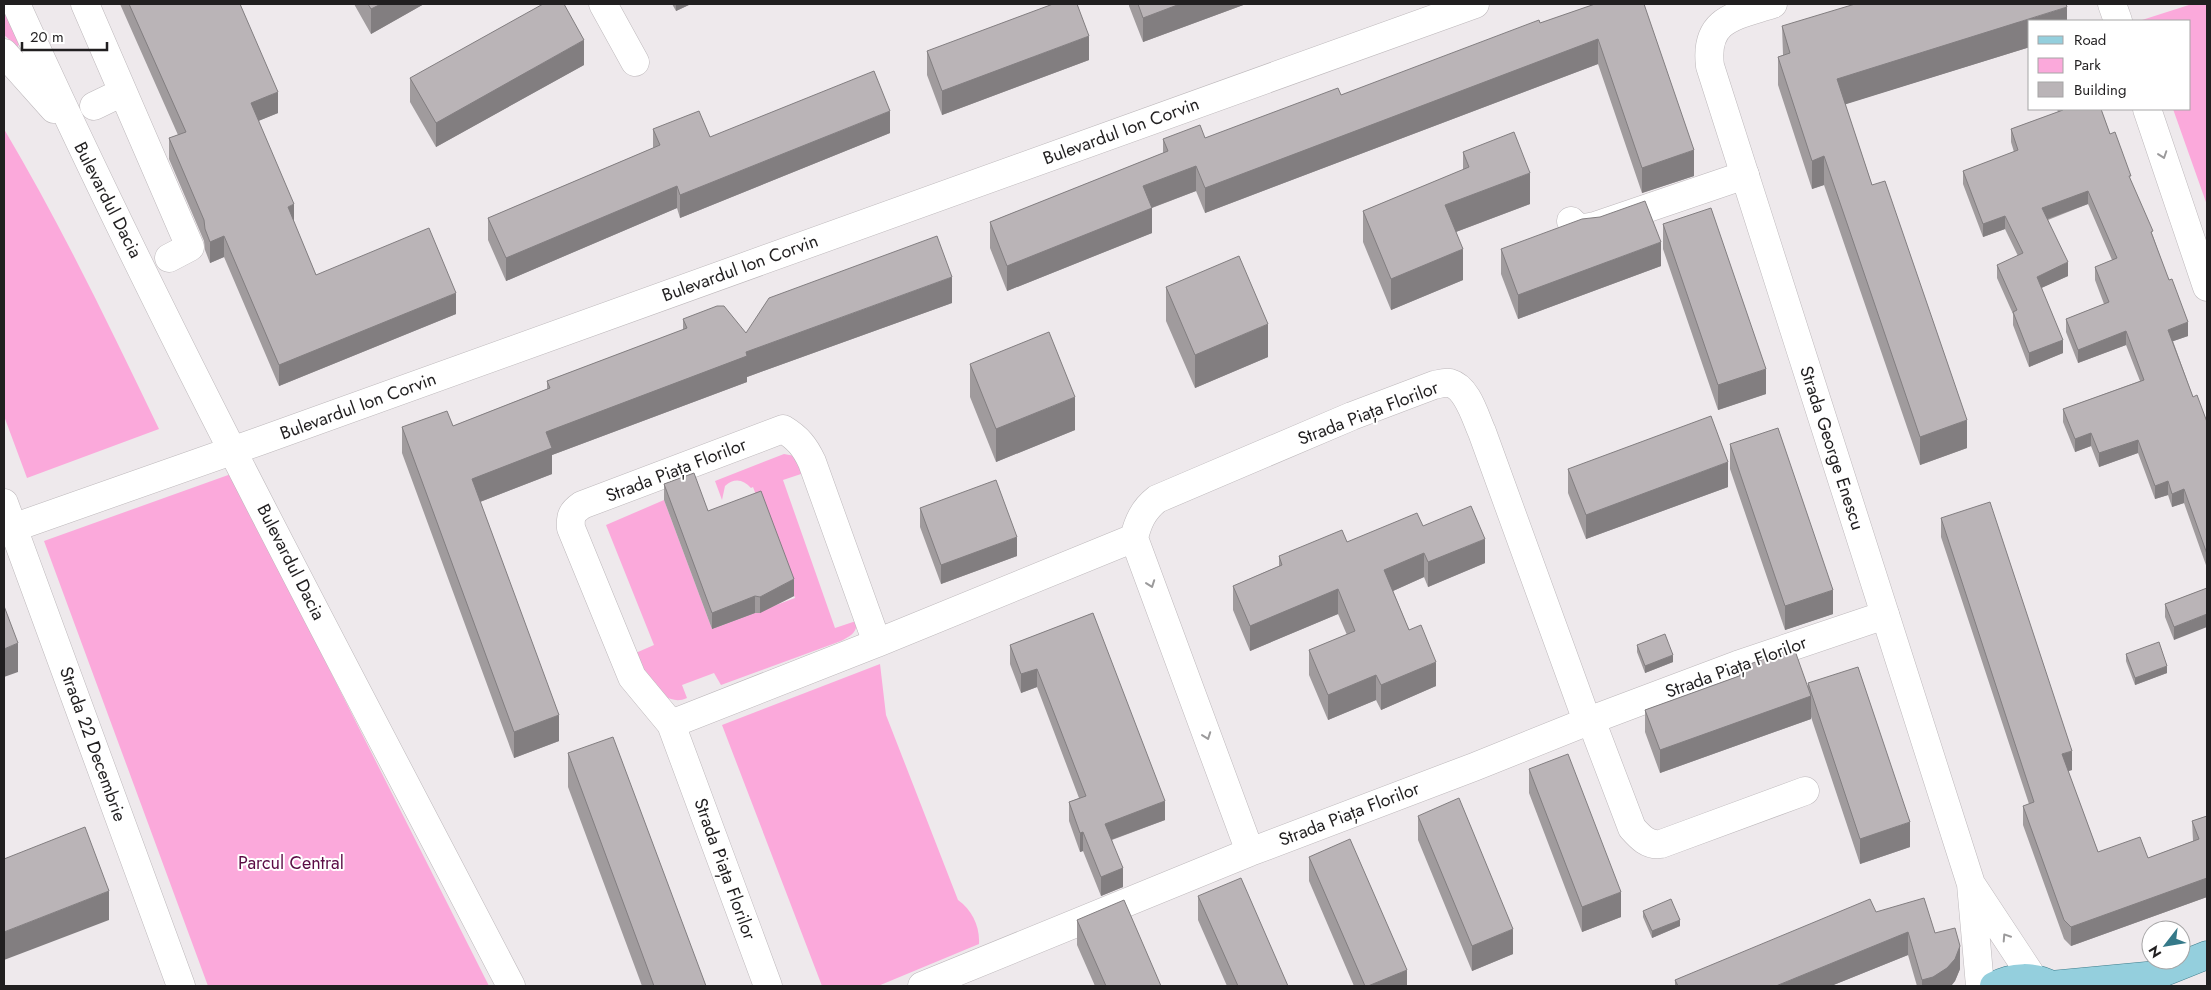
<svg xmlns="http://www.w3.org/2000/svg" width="2211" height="990" viewBox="0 0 2211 990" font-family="Jost,sans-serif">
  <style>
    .green { fill: #fba9db }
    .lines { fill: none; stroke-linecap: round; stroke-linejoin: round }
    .street-casing { stroke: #bdb8bb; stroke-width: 29 }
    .secondary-casing { stroke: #bdb8bb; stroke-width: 29 }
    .primary-casing { stroke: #3e7d8c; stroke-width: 29 }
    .street { stroke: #fff; stroke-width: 28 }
    .secondary { stroke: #fff; stroke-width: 28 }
    .primary { stroke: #94cfdd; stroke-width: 28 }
    .wall { fill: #a09b9d }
    .shaded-wall { fill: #827e80 }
    .building { fill: #bab4b7; stroke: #827e80 }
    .oneway { stroke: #9b9a9b }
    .labels { text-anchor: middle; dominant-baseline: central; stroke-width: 4; stroke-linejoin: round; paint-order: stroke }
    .street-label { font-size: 18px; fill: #211f20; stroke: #fff }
    .park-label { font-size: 18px; fill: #5b0c45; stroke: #fff }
  </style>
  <rect width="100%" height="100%" fill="#eee9ec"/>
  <path class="green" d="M 2192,4 L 2207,4 L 2207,205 L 2173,109 L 2190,109 L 2190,21 L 2142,20 Z
    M 4,10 L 19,43 L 18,47 L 4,35 Z
    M 4,129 C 61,225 111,329 159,429 L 27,478 L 4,416 Z
    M 784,454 L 795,456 L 804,473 L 783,480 L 835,628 L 856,621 C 858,633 850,636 841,641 L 721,685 L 714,673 L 682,685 L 687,698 C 678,702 672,700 664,696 L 631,655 L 654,645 L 606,525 L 664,500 L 712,629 L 795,598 L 753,487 L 751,488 C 743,479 734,478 725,486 L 722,500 L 715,481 Z
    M 231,474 L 489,986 L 208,986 L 44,541 Z
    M 880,664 L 886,715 L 958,900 C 972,910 980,926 979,944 L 878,986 L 822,986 L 722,725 Z"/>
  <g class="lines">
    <defs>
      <path id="street" d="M 85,4 L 190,247 L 169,258
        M 603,4 L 635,62
        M 2112,4 L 2118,21
        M 94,106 L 123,92
        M 2147,109 L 2207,287
        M 1571,221 C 1579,230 1584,228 1595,226 L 1745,175
        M 4,503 L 181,986
        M 4,531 L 260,441 L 1475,4
        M 1591,720 L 1632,828 C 1640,837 1648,846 1661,844 L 1805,791
        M 671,724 L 877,643
        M 1250,852 L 1134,538 C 1138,522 1143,510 1157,499 L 1352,416 L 1434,385 C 1439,384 1445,382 1450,383 C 1468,388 1475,417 1482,432 L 1587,721
        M 768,986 L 671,724 L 632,677 L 571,528 C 570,516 572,512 582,505 L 783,429 C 798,438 805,447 812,462 L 877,643 L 1134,538
        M 922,986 L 1250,852 L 1474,767 L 1591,720 L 1737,665 L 1885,615"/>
      <path id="secondary" d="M 16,4 C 167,338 342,661 511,986
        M 1773,4 C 1736,16 1704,18 1710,66 L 1971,884 L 1980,986
        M 4,53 L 54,109
        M 1973,887 L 2033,978"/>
      <path id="primary" d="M 2051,985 L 2157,975 L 2207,955
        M 1994,986 C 2012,976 2035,975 2053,986"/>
    </defs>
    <use href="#street" class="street-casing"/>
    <use href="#secondary" class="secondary-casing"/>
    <use href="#primary" class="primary-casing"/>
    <use href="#street" class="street"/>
    <use href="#secondary" class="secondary"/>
    <use href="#primary" class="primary"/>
  </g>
  <path class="wall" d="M 120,4 L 240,4 L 278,113 L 258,121 L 294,223 L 316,275 L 456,314 L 279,386 L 224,257 L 210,263 L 205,250 L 204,241 L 169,159 L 169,138 L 178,135 Z
    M 354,4 L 424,4 L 371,34 Z
    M 672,4 L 691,4 L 676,11 Z
    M 1129,4 L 1246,4 L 1143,42 L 1129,6 Z
    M 1595,4 L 1694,176 L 1642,193 L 1598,64 L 1205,213 L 1196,191 L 1152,208 L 1152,233 L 1007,291 L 990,248 L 990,222 L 1163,153 L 1163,139 L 1205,138 L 1341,95 Z
    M 2067,21 L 2030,47 L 1845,104 L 1872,185 L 1967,448 L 1920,465 L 1824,185 L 1812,189 L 1778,85 L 1778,57 L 1783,55 L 1782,26 Z
    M 927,51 L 1089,60 L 942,115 L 927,75 Z
    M 584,65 L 436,147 L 410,102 L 410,78 Z
    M 2057,109 L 2101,109 L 2110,134 L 2131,181 L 2153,236 L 2188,336 L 2173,341 L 2193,397 L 2207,422 L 2207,568 L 2184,503 L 2172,507 L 2168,495 L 2155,499 L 2138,453 L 2099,467 L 2091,446 L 2075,452 L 2063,422 L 2063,409 L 2140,381 L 2126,345 L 2078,363 L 2066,332 L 2066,319 L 2104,304 L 2095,280 L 2095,267 L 2112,260 L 2088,204 L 2048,220 L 2068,276 L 2041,288 L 2063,353 L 2029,367 L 2013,325 L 2013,314 L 1997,278 L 1997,265 L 2018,256 L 2005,229 L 1983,237 L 1963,184 L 1963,171 L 2014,152 L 2011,142 L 2011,129 L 2058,112 Z
    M 653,129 L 710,137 L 890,133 L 680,218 L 677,208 L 506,281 L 488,240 L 488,218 L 653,148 Z
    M 1463,152 L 1530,204 L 1456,232 L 1463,280 L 1391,310 L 1363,242 L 1363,211 L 1463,170 Z
    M 1663,224 L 1766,394 L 1718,410 L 1663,249 Z
    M 1501,249 L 1661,266 L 1518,319 L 1501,274 Z
    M 1166,287 L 1268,357 L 1195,388 L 1166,321 Z
    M 952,303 L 747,377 L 747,382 L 552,455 L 552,474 L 480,502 L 559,741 L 514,758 L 402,453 L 402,427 L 453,426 L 547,389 L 547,381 L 683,330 L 683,319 L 746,333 Z
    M 970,364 L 1075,430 L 996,462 L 970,397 Z
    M 1730,444 L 1833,614 L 1785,630 L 1730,469 Z
    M 1568,469 L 1728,487 L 1586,539 L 1568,493 Z
    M 664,484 L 708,511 L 794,596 L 760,613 L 755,613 L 712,629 L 664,500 Z
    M 920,508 L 1017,556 L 941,584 L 920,527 Z
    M 1941,518 L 2072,770 L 2068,771 L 2098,852 L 2148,858 L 2193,841 L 2192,821 L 2207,816 L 2207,897 L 2071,946 L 2064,939 L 2023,825 L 2023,806 L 2029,804 L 1941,537 Z
    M 1423,526 L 1485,563 L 1428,587 L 1424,577 L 1393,591 L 1409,630 L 1436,686 L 1381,710 L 1376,700 L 1328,720 L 1309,675 L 1309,650 L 1347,635 L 1338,614 L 1250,651 L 1233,610 L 1233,586 L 1279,566 L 1279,556 Z
    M 2207,588 L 2174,640 L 2165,617 L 2165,604 Z
    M 1093,613 L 1165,820 L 1112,840 L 1123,887 L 1101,896 L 1083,851 L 1080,852 L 1069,821 L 1069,802 L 1079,798 L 1037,687 L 1021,693 L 1010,664 L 1010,645 Z
    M 1637,645 L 1673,662 L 1645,673 L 1637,652 Z
    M 2126,654 L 2167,673 L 2135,685 L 2126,661 Z
    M 1739,668 L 1808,687 L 1808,683 L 1910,847 L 1860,864 L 1811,717 L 1811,719 L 1660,773 L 1645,732 L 1645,710 L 1739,676 Z
    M 568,753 L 706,986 L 642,986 L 568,787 Z
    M 1529,769 L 1621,917 L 1582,932 L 1529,793 Z
    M 1418,816 L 1513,954 L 1472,971 L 1418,840 Z
    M 1309,857 L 1407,986 L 1354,986 L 1309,881 Z
    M 1198,896 L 1288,986 L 1227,986 L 1198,920 Z
    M 1643,911 L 1680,926 L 1652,938 L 1643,917 Z
    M 1876,912 L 1935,933 L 1960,969 L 1955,981 L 1951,986 L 1917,986 L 1908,955 L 1831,986 L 1675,986 L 1675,980 Z
    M 1077,920 L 1161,986 L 1095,986 L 1077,945 Z"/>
  <path class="shaded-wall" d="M 381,4 L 424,4 L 371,34 L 371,9 Z
    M 676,4 L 691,4 L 676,11 Z
    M 1180,4 L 1246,4 L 1143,42 L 1143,18 Z
    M 2067,7 L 2067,21 L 2030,21 L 2030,47 L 1837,107 L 1837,79 Z
    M 1089,36 L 1089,60 L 942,115 L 942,91 Z
    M 1598,39 L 1598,64 L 1205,213 L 1205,188 Z
    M 584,40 L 584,65 L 436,147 L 436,123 Z
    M 278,92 L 278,113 L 251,124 L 251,103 Z
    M 890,111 L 890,133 L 680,218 L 680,195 Z
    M 1694,150 L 1694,176 L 1642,193 L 1642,168 Z
    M 1824,156 L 1824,185 L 1812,189 L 1812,161 Z
    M 1196,166 L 1196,191 L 1143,211 L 1143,186 Z
    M 1530,173 L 1530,204 L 1445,236 L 1445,205 Z
    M 677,186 L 677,208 L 506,281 L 506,258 Z
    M 2088,191 L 2088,204 L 2042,221 L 2042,208 Z
    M 294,204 L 294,225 L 288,207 Z
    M 1152,208 L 1152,233 L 1007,291 L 1007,266 Z
    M 2005,216 L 2005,229 L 1983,237 L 1983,224 Z
    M 224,236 L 224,257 L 210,263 L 210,242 Z
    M 1661,242 L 1661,266 L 1518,319 L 1518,295 Z
    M 1463,249 L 1463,280 L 1391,310 L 1391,279 Z
    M 2068,262 L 2068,276 L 2037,290 L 2037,277 Z
    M 952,277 L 952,303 L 747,377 L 747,382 L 552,455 L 552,474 L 472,505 L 472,479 L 546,432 L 746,352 Z
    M 456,293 L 456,314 L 279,386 L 279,365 Z
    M 2188,322 L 2188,336 L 2168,343 L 2168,330 Z
    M 1268,324 L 1268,357 L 1195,388 L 1195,355 Z
    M 2126,331 L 2126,345 L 2078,363 L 2078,350 Z
    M 2063,340 L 2063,353 L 2029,367 L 2029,353 Z
    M 1766,369 L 1766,394 L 1718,410 L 1718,385 Z
    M 1075,397 L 1075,430 L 996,462 L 996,429 Z
    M 1967,420 L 1967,448 L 1920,465 L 1920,437 Z
    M 2091,433 L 2091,446 L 2075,452 L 2075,439 Z
    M 2138,440 L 2138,453 L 2099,467 L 2099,453 Z
    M 1728,462 L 1728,487 L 1586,539 L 1586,515 Z
    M 2168,481 L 2168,495 L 2155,499 L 2155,486 Z
    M 2184,489 L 2184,503 L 2172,507 L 2172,494 Z
    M 1017,537 L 1017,556 L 941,584 L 941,565 Z
    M 1485,539 L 1485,563 L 1428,587 L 1428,562 Z
    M 1424,553 L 1424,577 L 1384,595 L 1384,570 Z
    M 794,579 L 794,596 L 760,613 L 760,597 Z
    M 1338,589 L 1338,614 L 1250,651 L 1250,626 Z
    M 1833,590 L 1833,614 L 1785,630 L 1785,606 Z
    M 755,596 L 755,613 L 712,629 L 712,613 Z
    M 2207,614 L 2207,627 L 2174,640 L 2174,627 Z
    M 18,643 L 18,672 L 4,677 L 4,649 Z
    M 1673,655 L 1673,662 L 1645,673 L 1645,666 Z
    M 1436,662 L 1436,686 L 1381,710 L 1381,685 Z
    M 2167,666 L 2167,673 L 2135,685 L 2135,678 Z
    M 1037,669 L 1037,687 L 1021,693 L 1021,674 Z
    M 1376,675 L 1376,700 L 1328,720 L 1328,695 Z
    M 1811,696 L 1811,719 L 1660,773 L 1660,750 Z
    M 559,715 L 559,741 L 514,758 L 514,732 Z
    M 2072,751 L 2072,770 L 2062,773 L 2062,754 Z
    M 1165,801 L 1165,820 L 1105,842 L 1105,824 Z
    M 1910,822 L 1910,847 L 1860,864 L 1860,839 Z
    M 1083,832 L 1083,851 L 1080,852 L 1080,833 Z
    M 1123,868 L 1123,887 L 1101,896 L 1101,877 Z
    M 2207,878 L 2207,897 L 2071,946 L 2071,927 Z
    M 109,891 L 109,920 L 4,960 L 4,932 Z
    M 1621,892 L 1621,917 L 1582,932 L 1582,907 Z
    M 1680,920 L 1680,926 L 1652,938 L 1652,931 Z
    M 1513,929 L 1513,954 L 1472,971 L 1472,946 Z
    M 1908,932 L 1908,955 L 1831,986 L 1776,986 Z
    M 1960,946 L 1960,969 L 1955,981 L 1951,986 L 1922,986 L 1922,980 Z
    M 1407,970 L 1407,986 L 1368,986 Z"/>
  <path class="building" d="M 129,4 L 240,4 L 278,92 L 251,103 L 294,204 L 288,207 L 316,275 L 429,228 L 456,293 L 279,365 L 224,236 L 210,242 L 205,229 L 204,220 L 169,138 L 186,132 Z
    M 368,4 L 381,4 L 371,9 Z
    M 543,4 L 564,4 L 584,40 L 436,123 L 410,78 Z
    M 1053,4 L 1077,4 L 1089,36 L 942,91 L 927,51 Z
    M 1138,4 L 1180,4 L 1143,18 Z
    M 1595,4 L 1644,4 L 1694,150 L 1642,168 L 1598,39 L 1205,188 L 1196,166 L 1143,186 L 1152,208 L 1007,266 L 990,222 L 1168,151 L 1163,139 L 1200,125 L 1205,138 L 1338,88 L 1341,95 L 1539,20 L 1540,23 Z
    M 1855,4 L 2066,4 L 2067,7 L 1837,79 L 1872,185 L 1885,181 L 1967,420 L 1920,437 L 1824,156 L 1812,161 L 1778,57 L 1790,53 L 1782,26 Z
    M 874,71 L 890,111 L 680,195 L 677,186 L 506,258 L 488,218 L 660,145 L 653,129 L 699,111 L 710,137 Z
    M 2062,109 L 2101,109 L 2110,134 L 2115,132 L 2131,176 L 2129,176 L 2153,231 L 2151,232 L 2169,280 L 2172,279 L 2188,322 L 2168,330 L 2193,397 L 2197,395 L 2207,422 L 2207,554 L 2184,489 L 2172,494 L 2168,481 L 2155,486 L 2138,440 L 2099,453 L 2091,433 L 2075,439 L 2063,409 L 2144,380 L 2126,331 L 2078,350 L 2066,319 L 2109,302 L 2095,267 L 2117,258 L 2088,191 L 2042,208 L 2068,262 L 2037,277 L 2063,340 L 2029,353 L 2013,312 L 2017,310 L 1997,265 L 2023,253 L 2005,216 L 1983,224 L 1963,171 L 2018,150 L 2011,129 L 2063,110 Z
    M 1514,132 L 1530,173 L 1445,205 L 1463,249 L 1391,279 L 1363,211 L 1469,167 L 1463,152 Z
    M 1645,201 L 1661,242 L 1518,295 L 1501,249 L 1582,219 L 1600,217 Z
    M 1711,208 L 1766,369 L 1718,385 L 1663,224 Z
    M 937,236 L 952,277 L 746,352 L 747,356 L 546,432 L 552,448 L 472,479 L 559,715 L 514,732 L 402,427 L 447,411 L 453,426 L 550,388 L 547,381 L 687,328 L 683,319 L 717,306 L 724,306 L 746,333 L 769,298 Z
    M 1239,256 L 1268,324 L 1195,355 L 1166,287 Z
    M 1049,332 L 1075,397 L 996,429 L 970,364 Z
    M 1711,416 L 1728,462 L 1586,515 L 1568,469 Z
    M 1778,428 L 1833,590 L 1785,606 L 1730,444 Z
    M 694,473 L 708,511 L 761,491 L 794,579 L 760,597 L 755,596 L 712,613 L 664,484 Z
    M 996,480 L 1017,537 L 941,565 L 920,508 Z
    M 1990,502 L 2072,751 L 2062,754 L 2098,852 L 2140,837 L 2148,858 L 2199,839 L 2192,821 L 2207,816 L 2207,878 L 2071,927 L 2064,920 L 2023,806 L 2034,802 L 1941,518 Z
    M 1471,506 L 1485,539 L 1428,562 L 1424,553 L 1384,570 L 1409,630 L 1421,625 L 1436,662 L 1381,685 L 1376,675 L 1328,695 L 1309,650 L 1355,631 L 1338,589 L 1250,626 L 1233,586 L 1282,565 L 1279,556 L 1342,530 L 1347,542 L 1417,513 L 1423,526 Z
    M 2207,588 L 2207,614 L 2174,627 L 2165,604 Z
    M 4,606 L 18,643 L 4,649 Z
    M 1093,613 L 1165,801 L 1105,824 L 1123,868 L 1101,877 L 1083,832 L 1080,833 L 1069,802 L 1086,796 L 1037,669 L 1021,674 L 1010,645 Z
    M 1665,634 L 1673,655 L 1645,666 L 1637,645 Z
    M 2159,642 L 2167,666 L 2135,678 L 2126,654 Z
    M 1794,648 L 1811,696 L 1660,750 L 1645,710 L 1742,675 L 1739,668 Z
    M 1858,667 L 1910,822 L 1860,839 L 1808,683 Z
    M 613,737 L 706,986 L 654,986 L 568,753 Z
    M 1568,754 L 1621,892 L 1582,907 L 1529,769 Z
    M 1459,798 L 1513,929 L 1472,946 L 1418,816 Z
    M 85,827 L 109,891 L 4,932 L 4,859 Z
    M 1350,839 L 1407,970 L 1368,986 L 1365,986 L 1309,857 Z
    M 1241,878 L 1288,986 L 1238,986 L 1198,896 Z
    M 1924,898 L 1935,933 L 1955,928 L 1960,946 L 1955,959 L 1947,968 L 1933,977 L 1922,980 L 1908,932 L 1776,986 L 1678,986 L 1675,980 L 1870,899 L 1876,912 Z
    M 1671,899 L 1680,920 L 1652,931 L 1643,911 Z
    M 1124,900 L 1161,986 L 1106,986 L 1077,920 Z"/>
  <defs><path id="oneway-chevron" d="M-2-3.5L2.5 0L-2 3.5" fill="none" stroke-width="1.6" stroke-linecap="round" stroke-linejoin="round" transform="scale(1.25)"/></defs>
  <g class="oneway">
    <use href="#oneway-chevron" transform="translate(2163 155) rotate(71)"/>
    <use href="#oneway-chevron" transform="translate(1151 584) rotate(70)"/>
    <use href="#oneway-chevron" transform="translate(1207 736) rotate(70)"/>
    <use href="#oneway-chevron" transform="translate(2006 937) rotate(-123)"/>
  </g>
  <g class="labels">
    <g class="street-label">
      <text transform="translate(1121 131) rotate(-20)">Bulevardul Ion Corvin</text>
      <text transform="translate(108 200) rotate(63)">Bulevardul Dacia</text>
      <text transform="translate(740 268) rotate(-20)">Bulevardul Ion Corvin</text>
      <text transform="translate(358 406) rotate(-20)">Bulevardul Ion Corvin</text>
      <text transform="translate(1368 413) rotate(-21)">Strada Piața Florilor</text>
      <text transform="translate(1832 448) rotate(72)">Strada George Enescu</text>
      <text transform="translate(676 470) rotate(-21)">Strada Piața Florilor</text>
      <text transform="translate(291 562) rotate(63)">Bulevardul Dacia</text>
      <text transform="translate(1736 667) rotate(-20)">Strada Piața Florilor</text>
      <text transform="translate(93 744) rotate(70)">Strada 22 Decembrie</text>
      <text transform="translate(1349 814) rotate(-21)">Strada Piața Florilor</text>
      <text transform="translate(725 869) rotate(70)">Strada Piața Florilor</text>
    </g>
    <g class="park-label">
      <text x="291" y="863">Parcul Central</text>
    </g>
  </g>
  <rect width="2211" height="990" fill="none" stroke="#211f20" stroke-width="10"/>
  <rect x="2028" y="20" width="162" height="90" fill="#ffffff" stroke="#a6a5a6"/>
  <rect x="2038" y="36" width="25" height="8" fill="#94cfdd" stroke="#a6a5a6"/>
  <text x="2074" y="45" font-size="15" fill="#211f20">Road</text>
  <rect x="2038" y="58" width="25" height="15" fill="#fba9db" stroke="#a6a5a6"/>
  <text x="2074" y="70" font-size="15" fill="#211f20">Park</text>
  <rect x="2038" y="82" width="25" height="15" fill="#bab4b7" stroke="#a6a5a6"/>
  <text x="2074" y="95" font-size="15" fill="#211f20">Building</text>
  <g transform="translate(2166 945) rotate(239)"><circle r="24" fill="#ffffff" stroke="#a6a5a6"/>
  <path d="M0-4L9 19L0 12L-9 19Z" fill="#357989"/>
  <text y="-8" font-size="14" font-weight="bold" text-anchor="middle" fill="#211f20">N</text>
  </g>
  <path d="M22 42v8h85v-8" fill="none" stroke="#211f20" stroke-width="2.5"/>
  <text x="30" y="42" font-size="15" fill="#211f20" stroke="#ffffff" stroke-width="4" paint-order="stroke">20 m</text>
</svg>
